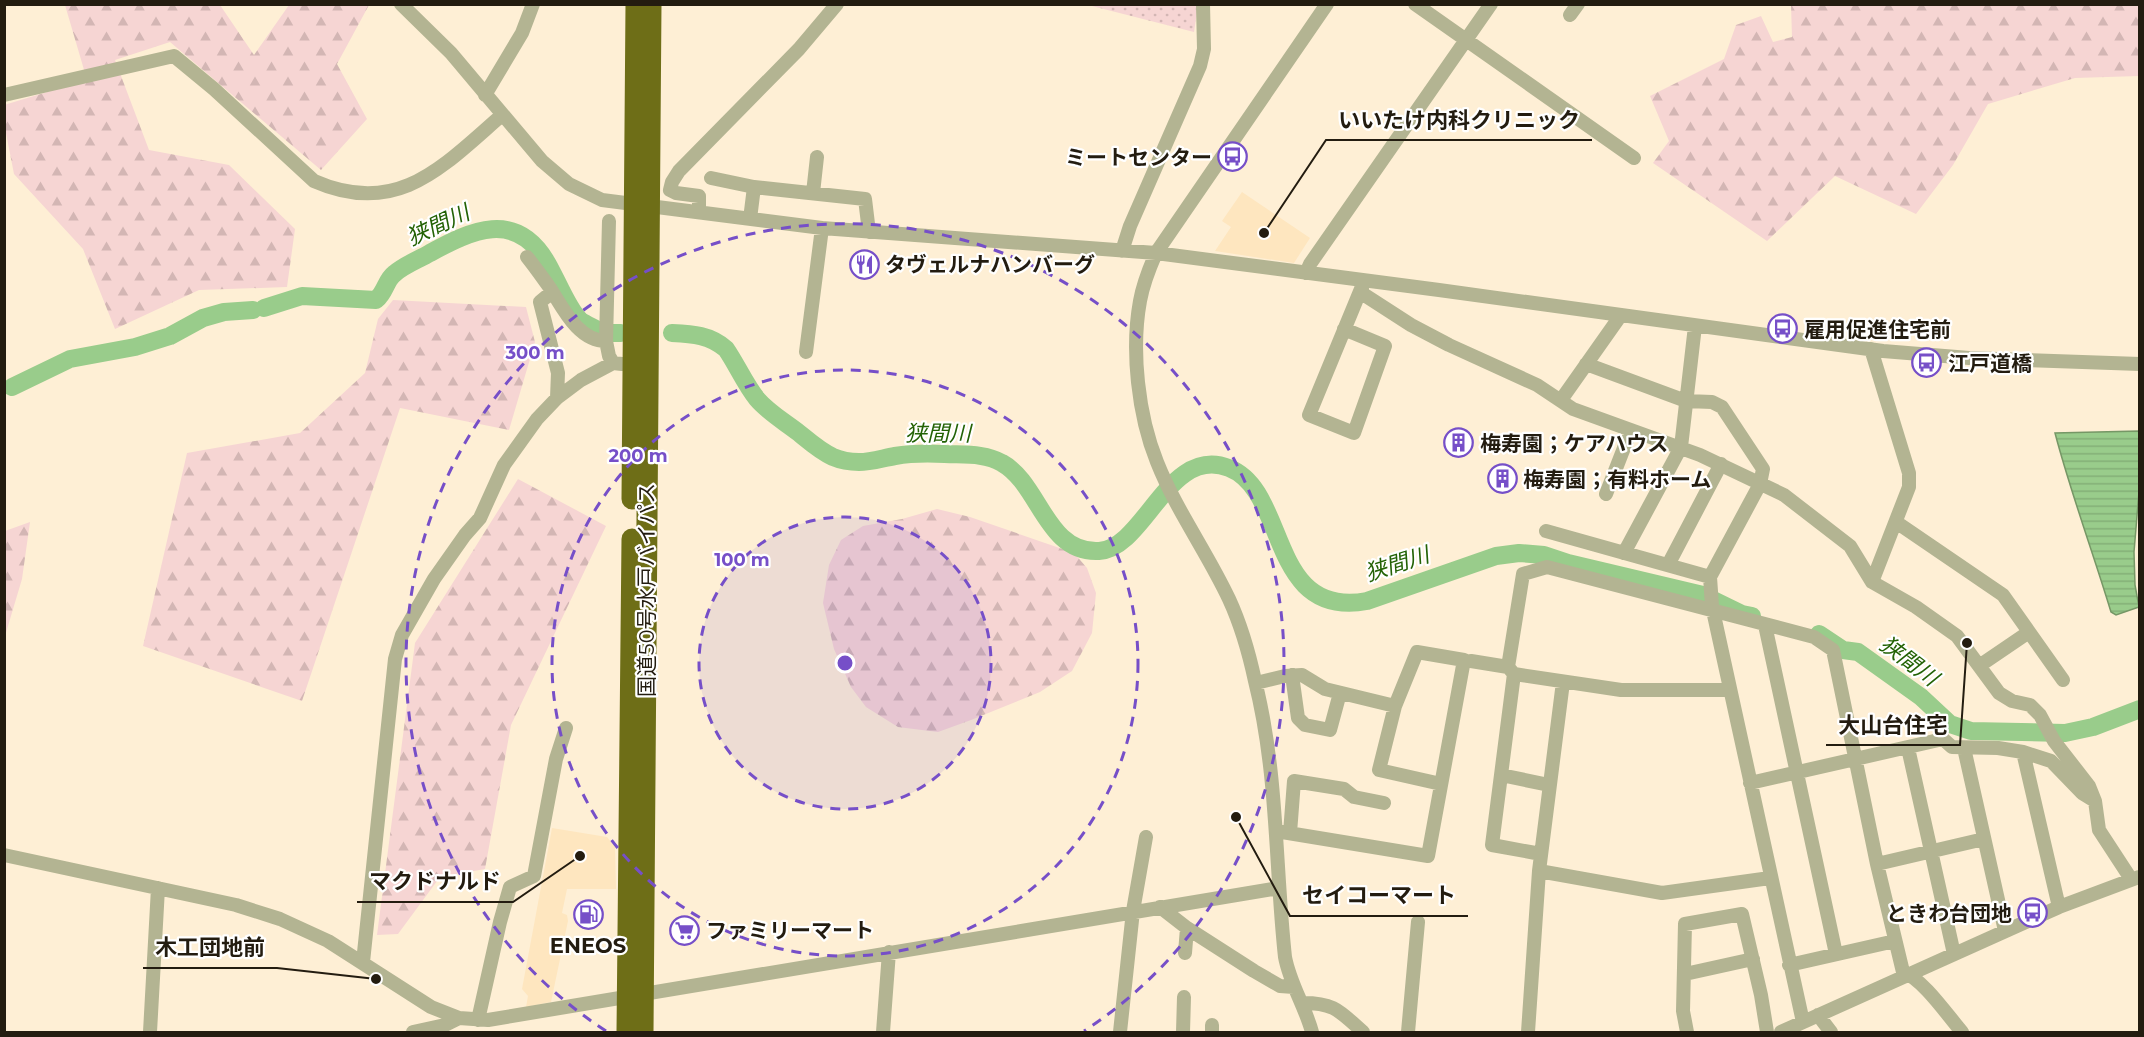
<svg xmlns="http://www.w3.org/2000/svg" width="2144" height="1037" viewBox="0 0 2144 1037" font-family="Montserrat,'Noto Sans JP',sans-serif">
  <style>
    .built { fill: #fee6bf }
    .grass { fill: url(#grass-dots) }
    .forest { fill: url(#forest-firs) }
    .water { fill: url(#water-rules); stroke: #769766; stroke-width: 1.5 }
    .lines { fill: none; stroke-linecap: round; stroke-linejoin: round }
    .river { stroke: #99cc8b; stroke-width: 18 }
    .minor { stroke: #b3b492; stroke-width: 14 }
    .highway { stroke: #6e6e17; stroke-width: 21 }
    .ring { fill: none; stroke: #764fc8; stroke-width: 3; stroke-dasharray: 10 8 }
    .labels { text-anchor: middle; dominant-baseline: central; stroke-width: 4.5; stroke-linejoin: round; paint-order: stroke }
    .poi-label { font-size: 21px; font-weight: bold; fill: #231c10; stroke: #fff; text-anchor: start }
    .street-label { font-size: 21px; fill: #231c10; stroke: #fff }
    .water-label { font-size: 22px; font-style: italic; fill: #236205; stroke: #fff }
    .centre { fill: #764fc8; stroke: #fff; stroke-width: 3 }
    .ring-label { font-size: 18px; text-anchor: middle; font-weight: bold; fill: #764fc8; stroke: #fff; stroke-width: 4.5; stroke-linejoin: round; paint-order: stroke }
    .leader { fill: none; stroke: #231c10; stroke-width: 2 }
    .callout-dot { fill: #231c10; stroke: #fff; stroke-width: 2 }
    .callout-label { font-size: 22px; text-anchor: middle; font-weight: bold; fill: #231c10; stroke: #fff; stroke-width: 4.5; stroke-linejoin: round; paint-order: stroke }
  </style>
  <defs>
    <pattern id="grass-dots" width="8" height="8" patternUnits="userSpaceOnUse" patternTransform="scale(1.5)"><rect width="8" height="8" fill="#f6d5d3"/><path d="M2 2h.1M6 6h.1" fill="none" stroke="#d3b6b4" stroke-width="1.8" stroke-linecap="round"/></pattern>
    <pattern id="forest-firs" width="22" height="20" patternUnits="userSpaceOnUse" patternTransform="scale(1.5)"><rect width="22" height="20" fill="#f6d5d3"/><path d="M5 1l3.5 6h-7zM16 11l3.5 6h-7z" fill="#d3b6b4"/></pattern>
    <pattern id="water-rules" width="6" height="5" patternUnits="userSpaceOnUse" patternTransform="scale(1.5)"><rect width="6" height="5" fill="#99cc8b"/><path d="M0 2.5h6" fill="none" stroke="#84af77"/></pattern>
  </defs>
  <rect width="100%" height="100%" fill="#feefd5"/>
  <path class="built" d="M 1242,192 L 1310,238 L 1294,263 L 1215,251 L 1231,227 L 1222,221 Z
    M 552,828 L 607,837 L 615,847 L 616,889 L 567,889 L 562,913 L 567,915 L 568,921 L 551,1002 L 526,1007 L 528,996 L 522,989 Z"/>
  <path class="grass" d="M 1088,5 L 1198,5 L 1194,32 Z"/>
  <path class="forest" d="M 65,5 L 220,5 L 254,55 L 289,5 L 369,5 L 337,64 L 367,119 L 321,170 L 170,42 L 115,60 L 149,150 L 229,165 L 295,229 L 287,287 L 199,290 L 115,329 L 83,249 L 14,174 L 5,128 L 4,105 L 87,80 Z
    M 1791,5 L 2139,5 L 2139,76 L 2075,78 L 1988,104 L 1953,165 L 1916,214 L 1835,176 L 1767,241 L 1653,163 L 1669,141 L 1650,96 L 1724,59 L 1736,25 L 1761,16 L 1773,42 L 1792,37 Z
    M 393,300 L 526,307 L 535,342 L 509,430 L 400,408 L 302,701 L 143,646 L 187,453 L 300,433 L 365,373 L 378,319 Z
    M 518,479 L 606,526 L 511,725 L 485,869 L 440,877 L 398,934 L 377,935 L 415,643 Z
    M 937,509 L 970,517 L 1074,553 L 1087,568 L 1096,593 L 1092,633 L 1072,671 L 1040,692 L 971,720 L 938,732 L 898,727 L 866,707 L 851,687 L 834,649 L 823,603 L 829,565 L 841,540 L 863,526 L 902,519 Z
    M 30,522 L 22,579 L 5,636 L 5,531 Z"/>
  <path class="water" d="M 2139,431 L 2140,480 L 2134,552 L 2135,585 L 2139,607 L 2116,615 L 2111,612 C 2093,552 2071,494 2055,433 Z"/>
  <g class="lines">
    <path class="river" d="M 264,308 L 302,296 L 376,300 C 385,293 386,280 394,274 C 404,265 418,260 430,253 C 472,230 515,210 546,261 C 555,275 569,312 581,321 C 587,325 595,328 601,332
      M 609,333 L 621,333
      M 672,333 C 693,334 710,335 726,349 C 737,365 745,384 757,399 C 769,413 785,422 799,433 C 810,442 820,451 833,457 C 840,460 851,462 859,462 C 871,462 883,458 895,456 C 912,453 928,453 945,454 C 964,455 985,453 1002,463 C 1040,484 1046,554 1099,551 C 1145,548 1169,444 1229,468 C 1289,491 1267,619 1367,601 L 1496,556 L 1519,553 L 1544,555 L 1568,563 L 1703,595 L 1742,614 L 1752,616
      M 12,387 L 70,359 L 135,347 L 170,336 L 203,318 L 224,312 L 253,310
      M 1819,634 L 1843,650 L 1858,652 L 1921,697 L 1950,724 L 1971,731 L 2065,733 L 2093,727 L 2140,709"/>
    <path class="minor" d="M 401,4 L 451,53 L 542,161 L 569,184 L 602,200 L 822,228 L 1156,253 L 1439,290 L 1883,351 L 1969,358 L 2140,364
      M 1415,4 L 1634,158
      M 1570,15 L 1578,4
      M 4,95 L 174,56 L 214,89 L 314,181 C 398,218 443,166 502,115
      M 485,95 L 522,33 L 533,4
      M 711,178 L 754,187 L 750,219
      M 754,187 L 865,199 L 869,232
      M 813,193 L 817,157
      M 699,212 L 699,196 L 676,193 L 670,190 L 672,182 L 679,171 L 799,49 L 837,4
      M 609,221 L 606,341 L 609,356 L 613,363 L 622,364
      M 1122,251 L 1130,226 L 1200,66 L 1204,49 L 1203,4
      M 527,257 C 535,267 542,277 550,288 C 563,308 578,341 606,341
      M 1306,273 L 1310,264 L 1491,4
      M 1360,280 L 1363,294 L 1411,325 L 1449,345 L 1537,385 L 1573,409 L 1700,455 L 1784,495 L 1850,546 L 1872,582 L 1916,607 L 1957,636 L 1999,693 L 2012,701 L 2030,705 L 2040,715 L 2054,741 L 2089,786 L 2095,801 L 2099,830 L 2131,879
      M 552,292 L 540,302 L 558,373 L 557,398
      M 1344,329 L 1385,346 L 1354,433 L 1309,415 L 1361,289
      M 1871,349 L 1909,473 L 1909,487 L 1872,582
      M 806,352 L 822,228
      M 1586,364 L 1686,401 L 1712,402 L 1722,407 L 1763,469 L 1760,484 L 1710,577 L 1712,606 L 1803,1022
      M 1561,400 L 1621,315
      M 1606,494 L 1631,430
      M 1896,522 L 2003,595 L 2063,680
      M 1546,531 L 1710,577
      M 1624,553 L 1681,447 L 1695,326
      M 1668,565 L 1721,464
      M 1765,625 L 1836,954
      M 1471,661 L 1508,667
      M 1979,666 L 2029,632
      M 1514,674 L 1621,690 L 1729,690
      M 1292,675 L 1298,718 L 1305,725 L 1330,730 L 1340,693
      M 1256,683 L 1285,676 L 1302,675 L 1325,689 L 1395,706
      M 1908,748 L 1954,954
      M 1964,748 L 2005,931
      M 2023,752 L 2059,907
      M 1501,775 L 1549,785
      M 1750,783 L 1943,739 L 1952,747 L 1998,748 L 2023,752 L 2051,761 L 2082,793 L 2095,801
      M 1276,831 L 1428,856 L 1464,660 L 1417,652 L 1395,706 L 1379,770 L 1441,784
      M 1290,833 L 1294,781 L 1344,789 L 1354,797 L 1384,803
      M 1541,854 L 1492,845 L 1514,674 L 1508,667 L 1523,574 L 1547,567 L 1814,637 L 1833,650 L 1877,864 L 1903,972 C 1923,979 1948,1016 1962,1032
      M 4,855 L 236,905 L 280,919 L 328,941 L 431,1007 L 459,1018 L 488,1020 L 1279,888
      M 1877,864 L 1984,839
      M 1539,871 L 1662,893 L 1770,878
      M 1160,907 L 1187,928 L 1254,971 L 1280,986 L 1294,987
      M 1185,953 L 1187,928
      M 363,962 L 395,659 L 402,635 L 434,579 L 465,535 L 480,518 L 504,465 L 537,419 L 557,398 L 581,380 L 613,363
      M 1789,965 L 1895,941
      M 1685,974 L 1753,959
      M 1303,1003 C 1336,1003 1340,1012 1363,1032
      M 1818,1015 L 1831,1032
      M 478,1020 L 500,922 L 510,887 L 534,876 L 556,759 L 566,728
      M 150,1032 L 158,888
      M 413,1032 L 445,1025 L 459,1018
      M 883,1032 L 889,952
      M 1120,1032 L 1133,911 L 1146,837
      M 1183,1032 L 1184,997
      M 1212,1032 L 1212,1025
      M 1312,1032 C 1305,1006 1290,984 1285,957 C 1275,865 1278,772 1255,681 C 1249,653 1241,625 1229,599 C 1207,552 1176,510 1157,462 C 1138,415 1131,350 1140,301 C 1143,284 1149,269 1156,253 L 1327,4
      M 1408,1032 L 1418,922
      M 1528,1032 L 1539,871 L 1563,682
      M 1687,1032 L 1683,1011 L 1685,924 L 1742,914 L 1761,995 L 1767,1032
      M 1781,1032 L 2059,907 L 2139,877"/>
    <path class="highway" d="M 632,499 L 636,4
      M 627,1032 L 632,539
      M 643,1032 L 651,4"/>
  </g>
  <circle cx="845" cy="663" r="146" fill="#764fc8" fill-opacity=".12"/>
  <g class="ring">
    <circle cx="845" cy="663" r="146"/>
    <circle cx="845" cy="663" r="293"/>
    <path d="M606 1031A439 439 0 1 1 1084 1031"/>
  </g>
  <defs>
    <symbol id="bus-ring" viewBox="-11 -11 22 22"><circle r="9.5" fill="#fff" stroke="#764fc8" stroke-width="1.5"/><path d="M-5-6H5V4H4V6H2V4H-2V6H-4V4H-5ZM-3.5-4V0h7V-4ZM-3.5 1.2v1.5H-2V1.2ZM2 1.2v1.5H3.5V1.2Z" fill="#764fc8"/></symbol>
    <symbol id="restaurant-ring" viewBox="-11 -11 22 22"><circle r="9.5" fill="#fff" stroke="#764fc8" stroke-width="1.5"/><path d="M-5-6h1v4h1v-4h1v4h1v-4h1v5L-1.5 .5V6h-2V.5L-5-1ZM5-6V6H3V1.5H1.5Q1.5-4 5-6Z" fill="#764fc8"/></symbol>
    <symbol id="building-ring" viewBox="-11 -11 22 22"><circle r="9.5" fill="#fff" stroke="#764fc8" stroke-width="1.5"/><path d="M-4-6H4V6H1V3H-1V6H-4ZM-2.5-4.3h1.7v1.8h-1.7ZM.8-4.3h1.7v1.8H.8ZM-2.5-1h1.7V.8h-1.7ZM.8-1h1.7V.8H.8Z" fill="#764fc8"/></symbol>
    <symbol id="fuel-ring" viewBox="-11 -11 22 22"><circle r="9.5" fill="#fff" stroke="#764fc8" stroke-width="1.5"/><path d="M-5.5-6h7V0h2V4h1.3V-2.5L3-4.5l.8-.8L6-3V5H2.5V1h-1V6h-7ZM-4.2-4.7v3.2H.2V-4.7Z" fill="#764fc8"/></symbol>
    <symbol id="supermarket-ring" viewBox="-11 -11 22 22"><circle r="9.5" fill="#fff" stroke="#764fc8" stroke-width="1.5"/><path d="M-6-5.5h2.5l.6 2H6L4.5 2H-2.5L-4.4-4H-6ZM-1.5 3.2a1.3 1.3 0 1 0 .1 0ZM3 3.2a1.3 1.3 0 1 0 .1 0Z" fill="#764fc8"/></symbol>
  </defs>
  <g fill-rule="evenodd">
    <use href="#bus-ring" x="1216" y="140" width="33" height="33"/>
    <use href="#restaurant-ring" x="848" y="248" width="33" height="33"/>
    <use href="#bus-ring" x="1766" y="312" width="33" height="33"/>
    <use href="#bus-ring" x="1910" y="346" width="33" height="33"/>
    <use href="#building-ring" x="1442" y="426" width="33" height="33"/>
    <use href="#building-ring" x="1486" y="462" width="33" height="33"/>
    <use href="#bus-ring" x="2016" y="896" width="33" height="33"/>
    <use href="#fuel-ring" x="572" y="898" width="33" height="33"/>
    <use href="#supermarket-ring" x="668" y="914" width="33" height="33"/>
  </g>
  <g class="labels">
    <g class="poi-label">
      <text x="1212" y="157" text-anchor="end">ミートセンター</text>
      <text x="885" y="264">タヴェルナハンバーグ</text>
      <text x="1804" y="329">雇用促進住宅前</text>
      <text x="1948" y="363">江戸道橋</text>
      <text x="1480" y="443">梅寿園；ケアハウス</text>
      <text x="1523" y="479">梅寿園；有料ホーム</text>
      <text x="2012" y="913" text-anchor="end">ときわ台団地</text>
      <text x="706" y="930">ファミリーマート</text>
      <text x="588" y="945" text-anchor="middle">ENEOS</text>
    </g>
    <g class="street-label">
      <text transform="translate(646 590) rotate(-90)">国道50号水戸バイパス</text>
    </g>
    <g class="water-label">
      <text transform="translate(438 225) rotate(-25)">狭間川</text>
      <text x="938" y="433">狭間川</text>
      <text transform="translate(1397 564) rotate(-18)">狭間川</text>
      <text transform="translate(1909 661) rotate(37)">狭間川</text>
    </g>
  </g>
  <circle cx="845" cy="663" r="9" class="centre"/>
  <g class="ring-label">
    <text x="535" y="359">300 m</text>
    <text x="638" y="462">200 m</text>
    <text x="742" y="566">100 m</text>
  </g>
  <path class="leader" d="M1264 233L1326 140H1592M1967 643L1960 745H1826M580 856L513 902H357M1236 817L1290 916H1468M376 979L277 968H143"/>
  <g class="callout-dot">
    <circle cx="1264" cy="233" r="6"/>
    <circle cx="1967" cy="643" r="6"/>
    <circle cx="580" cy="856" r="6"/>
    <circle cx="1236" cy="817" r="6"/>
    <circle cx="376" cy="979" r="6"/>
  </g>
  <g class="callout-label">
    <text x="1459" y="128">いいたけ内科クリニック</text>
    <text x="1893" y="733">大山台住宅</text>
    <text x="435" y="889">マクドナルド</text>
    <text x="1379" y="903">セイコーマート</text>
    <text x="210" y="955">木工団地前</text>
  </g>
  <rect width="2144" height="1037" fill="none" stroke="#231c10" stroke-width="12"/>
</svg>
